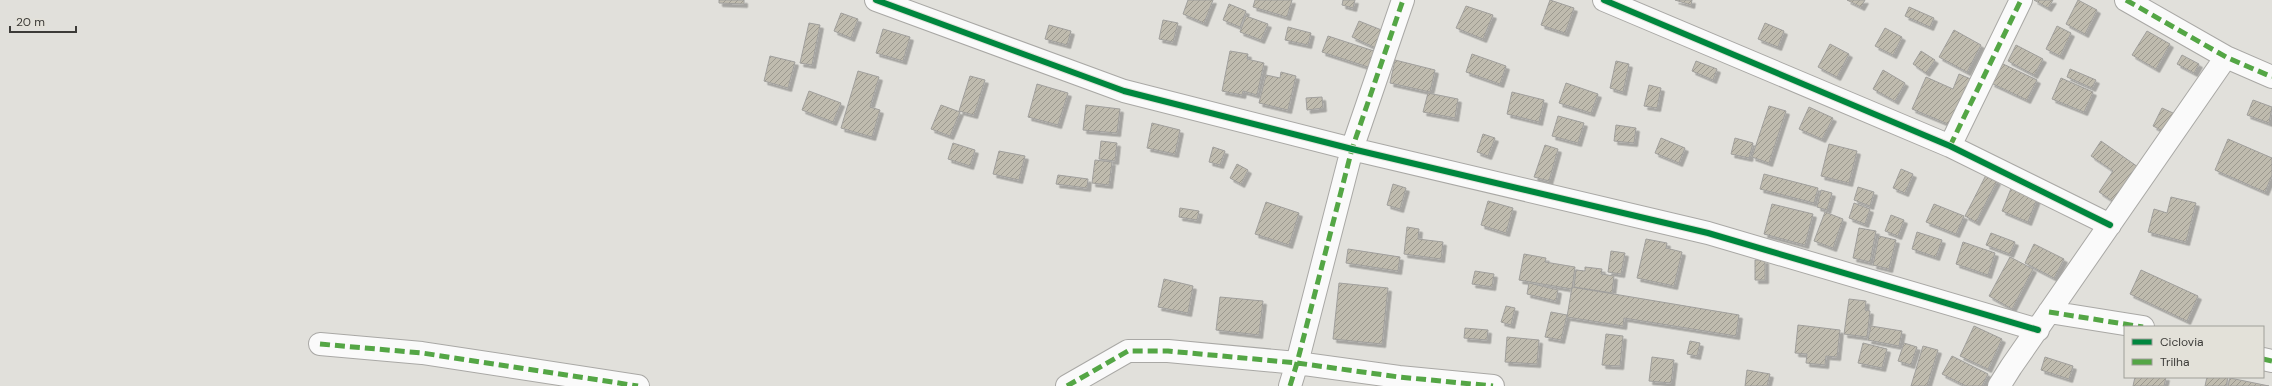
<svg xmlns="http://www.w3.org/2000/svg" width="2272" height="386" viewBox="0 0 2272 386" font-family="'DM Sans',sans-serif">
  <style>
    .building { fill: url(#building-hatch); stroke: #a09f9c; filter: url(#shadow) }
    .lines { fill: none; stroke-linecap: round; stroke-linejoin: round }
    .minor-casing { stroke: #a9a8a5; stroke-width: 24 }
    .minor { stroke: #fafafa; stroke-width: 22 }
    .quiet { stroke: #54a645; stroke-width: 5; stroke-dasharray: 10 5; stroke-linecap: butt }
    .cycleway-casing { stroke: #e3e1d9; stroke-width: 8 }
    .cycleway { stroke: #00873e; stroke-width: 6 }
  </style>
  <defs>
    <pattern id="building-hatch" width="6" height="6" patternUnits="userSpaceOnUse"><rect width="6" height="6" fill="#bfbbae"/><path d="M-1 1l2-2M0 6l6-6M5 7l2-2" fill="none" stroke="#9c998f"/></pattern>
    <filter id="shadow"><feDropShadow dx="3.5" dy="3.5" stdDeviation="0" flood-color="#0004"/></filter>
  </defs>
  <rect width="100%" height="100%" fill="#e1e0db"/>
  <path class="building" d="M 719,0 L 744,0 L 744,4 L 719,3 Z
    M 1188,0 L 1213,0 L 1204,23 L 1183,14 Z
    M 1255,0 L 1292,0 L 1287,17 L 1253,7 Z
    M 1343,0 L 1355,0 L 1353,8 L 1342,5 Z
    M 1550,0 L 1574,8 L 1565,33 L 1541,25 Z
    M 1675,0 L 1692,0 L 1691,5 Z
    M 1847,0 L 1865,0 L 1861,7 Z
    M 2034,0 L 2053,0 L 2048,8 Z
    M 2078,0 L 2097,10 L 2085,34 L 2066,24 Z
    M 1229,4 L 1246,11 L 1240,27 L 1223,20 Z
    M 1466,6 L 1493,15 L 1483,39 L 1456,28 Z
    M 1909,7 L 1934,18 L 1930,27 L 1905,16 Z
    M 841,13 L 858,19 L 851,38 L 834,31 Z
    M 1246,16 L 1268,24 L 1261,40 L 1240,32 Z
    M 1163,20 L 1178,23 L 1173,42 L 1159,39 Z
    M 1359,21 L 1384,31 L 1376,48 L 1352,37 Z
    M 809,23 L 820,25 L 812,65 L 800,63 Z
    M 1765,23 L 1784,31 L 1778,47 L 1758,39 Z
    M 1049,25 L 1071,31 L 1067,45 L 1045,39 Z
    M 2057,26 L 2071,33 L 2060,56 L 2046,49 Z
    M 1288,27 L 1311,33 L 1308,45 L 1285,40 Z
    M 1885,28 L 1902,37 L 1893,55 L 1875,46 Z
    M 883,29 L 910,37 L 903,61 L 876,53 Z
    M 1954,30 L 1981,45 L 1967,72 L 1939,57 Z
    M 2147,31 L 2170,44 L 2156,69 L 2132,55 Z
    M 1328,36 L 1377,52 L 1371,68 L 1322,52 Z
    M 1830,44 L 1849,54 L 1837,77 L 1818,67 Z
    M 2016,45 L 2043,59 L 2034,75 L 2008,61 Z
    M 1230,51 L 1248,54 L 1247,59 L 1264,63 L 1257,95 L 1243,91 L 1242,95 L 1222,91 Z
    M 1921,51 L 1935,60 L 1926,73 L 1913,64 Z
    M 1472,54 L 1506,66 L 1500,84 L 1466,72 Z
    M 2182,55 L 2199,64 L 2194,73 L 2177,64 Z
    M 770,56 L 795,62 L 788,88 L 764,81 Z
    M 1395,60 L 1435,70 L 1430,92 L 1390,83 Z
    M 1616,61 L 1629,64 L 1623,92 L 1610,88 Z
    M 1696,61 L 1717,69 L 1713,80 L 1692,71 Z
    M 2001,63 L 2037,80 L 2027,100 L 1991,83 Z
    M 2070,69 L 2096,80 L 2092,88 L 2067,77 Z
    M 1883,70 L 1905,83 L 1895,101 L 1873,89 Z
    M 858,71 L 879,77 L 870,107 L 880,110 L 872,137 L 841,128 Z
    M 1281,72 L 1296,76 L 1288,110 L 1259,103 L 1266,75 L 1280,78 Z
    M 1959,74 L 1973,80 L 1953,126 L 1912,109 L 1926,77 L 1953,89 Z
    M 970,76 L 985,80 L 974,115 L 959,111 Z
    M 2061,78 L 2093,92 L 2084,112 L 2052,99 Z
    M 1566,83 L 1598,94 L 1591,113 L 1559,103 Z
    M 1037,84 L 1068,93 L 1058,125 L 1028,117 Z
    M 1649,85 L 1661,88 L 1657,108 L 1644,106 Z
    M 809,91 L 841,103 L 833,122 L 802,110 Z
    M 1512,92 L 1544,100 L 1539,122 L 1507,114 Z
    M 1428,93 L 1458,99 L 1455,118 L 1423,112 Z
    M 1322,97 L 1323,108 L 1307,110 L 1306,98 Z
    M 2253,100 L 2272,107 L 2269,123 L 2247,115 Z
    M 941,105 L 960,112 L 950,136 L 931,129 Z
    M 1086,105 L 1120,109 L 1117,133 L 1083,130 Z
    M 1769,106 L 1786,111 L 1769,163 L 1752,157 Z
    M 1809,107 L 1833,118 L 1822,139 L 1799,129 Z
    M 2162,108 L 2173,113 L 2165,132 L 2153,126 Z
    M 1558,116 L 1584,123 L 1578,143 L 1552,136 Z
    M 1152,123 L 1180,130 L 1175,154 L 1147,148 Z
    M 1616,125 L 1636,128 L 1634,143 L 1614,141 Z
    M 1483,134 L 1495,138 L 1488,156 L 1477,152 Z
    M 1661,138 L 1685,148 L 1679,163 L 1655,153 Z
    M 1735,138 L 1753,143 L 1749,158 L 1731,154 Z
    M 2228,139 L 2272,158 L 2272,175 L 2265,192 L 2215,170 Z
    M 1101,141 L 1117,143 L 1115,161 L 1099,159 Z
    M 2101,141 L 2138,167 L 2114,202 L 2099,192 L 2113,171 L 2091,156 Z
    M 953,143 L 975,150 L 970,166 L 948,159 Z
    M 1829,144 L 1857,151 L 1849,183 L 1821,176 Z
    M 1545,145 L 1558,149 L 1549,181 L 1534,177 Z
    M 1213,147 L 1225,151 L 1220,165 L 1209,162 Z
    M 999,151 L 1025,156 L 1019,180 L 993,174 Z
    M 1095,160 L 1112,162 L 1109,185 L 1092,183 Z
    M 1237,164 L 1248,170 L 1241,184 L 1230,178 Z
    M 1901,169 L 1913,174 L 1905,193 L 1893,188 Z
    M 1764,174 L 1818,188 L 1814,203 L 1760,189 Z
    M 1058,175 L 1088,179 L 1087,188 L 1056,184 Z
    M 1986,175 L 1997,181 L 1976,222 L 1965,216 Z
    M 1393,184 L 1406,188 L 1400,209 L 1387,205 Z
    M 2012,186 L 2038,196 L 2028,222 L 2002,211 Z
    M 1858,187 L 1874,192 L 1870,206 L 1854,200 Z
    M 1821,190 L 1832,193 L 1827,210 L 1817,207 Z
    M 2171,197 L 2196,203 L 2186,242 L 2148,232 L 2154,209 L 2167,213 Z
    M 1488,201 L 1513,208 L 1506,233 L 1481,225 Z
    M 1266,202 L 1299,213 L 1289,245 L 1255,234 Z
    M 1854,203 L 1870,209 L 1865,224 L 1849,218 Z
    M 1772,204 L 1813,214 L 1805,245 L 1764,234 Z
    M 1934,204 L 1964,216 L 1956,234 L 1926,222 Z
    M 1180,208 L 1199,211 L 1197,220 L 1179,217 Z
    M 1825,212 L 1843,219 L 1833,248 L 1814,241 Z
    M 1891,215 L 1904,220 L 1898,236 L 1885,231 Z
    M 1407,227 L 1419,229 L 1418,239 L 1443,242 L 1441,259 L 1404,254 Z
    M 1859,228 L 1876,231 L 1870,262 L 1853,258 Z
    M 1917,232 L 1942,240 L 1936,257 L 1912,249 Z
    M 1991,233 L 2015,242 L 2010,254 L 1986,245 Z
    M 1879,236 L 1896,240 L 1889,269 L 1873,265 Z
    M 1646,239 L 1667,243 L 1666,248 L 1682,252 L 1674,286 L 1637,278 Z
    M 1963,242 L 1995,253 L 1988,275 L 1956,264 Z
    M 2034,244 L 2064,259 L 2054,278 L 2025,263 Z
    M 1348,249 L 1400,257 L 1398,271 L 1346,263 Z
    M 1611,251 L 1625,253 L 1621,274 L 1608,272 Z
    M 1524,254 L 1546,258 L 1545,262 L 1575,267 L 1572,289 L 1519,280 Z
    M 2010,257 L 2033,269 L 2012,309 L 1989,296 Z
    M 1755,260 L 1765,260 L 1765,280 L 1755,280 Z
    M 1585,267 L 1602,269 L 1601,274 L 1614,276 L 1612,293 L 1574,287 L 1576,270 L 1585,271 Z
    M 2141,270 L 2198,296 L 2187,321 L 2130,294 Z
    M 1475,271 L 1494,274 L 1492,287 L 1472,284 Z
    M 1164,279 L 1193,286 L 1188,313 L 1158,307 Z
    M 1339,283 L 1388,288 L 1382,344 L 1333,339 Z
    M 1529,283 L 1558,290 L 1556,301 L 1527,294 Z
    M 1572,287 L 1739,315 L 1736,336 L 1624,318 L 1623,326 L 1567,317 Z
    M 1220,297 L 1263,301 L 1259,335 L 1216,330 Z
    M 1849,299 L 1866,301 L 1865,310 L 1870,311 L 1867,337 L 1844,334 Z
    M 1506,306 L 1515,308 L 1511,325 L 1501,322 Z
    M 1551,312 L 1567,315 L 1561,340 L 1545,337 Z
    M 1798,325 L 1840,330 L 1837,357 L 1826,356 L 1825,365 L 1806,363 L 1807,354 L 1795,353 Z
    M 1871,326 L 1902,331 L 1899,346 L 1868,340 Z
    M 1974,326 L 2002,339 L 1988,369 L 1960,356 Z
    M 1465,328 L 1488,330 L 1487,340 L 1464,338 Z
    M 1606,334 L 1623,336 L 1620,366 L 1602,365 Z
    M 1507,337 L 1539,340 L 1537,364 L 1505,362 Z
    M 1690,341 L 1700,343 L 1697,356 L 1687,354 Z
    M 1863,343 L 1887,349 L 1882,368 L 1858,363 Z
    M 1904,343 L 1917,347 L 1911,365 L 1898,361 Z
    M 1923,346 L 1938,350 L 1927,386 L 1911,386 Z
    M 1952,356 L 1988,374 L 1982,386 L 1966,386 L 1942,374 Z
    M 1652,357 L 1674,360 L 1671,383 L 1649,381 Z
    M 2045,357 L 2073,366 L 2069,379 L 2041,370 Z
    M 1747,370 L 1770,374 L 1767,386 L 1745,386 Z
    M 2135,377 L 2166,377 L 2164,386 L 2133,386 Z
    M 2207,377 L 2228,377 L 2226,386 L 2205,386 Z
    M 2230,378 L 2269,386 L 2228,386 Z"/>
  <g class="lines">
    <defs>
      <path id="minor" d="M 876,0 L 1124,91 L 1352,149 L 1708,233 L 2038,330
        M 1604,0 L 1950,146 L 2110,225
        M 2126,0 L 2226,57 L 2272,77
        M 1950,146 L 2021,0
        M 2049,312 L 2143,327
        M 320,344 L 422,353 L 638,386
        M 2263,359 L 2272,361
        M 1067,386 L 1128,351 L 1168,351 L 1297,363 L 1399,377 L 1493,386
        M 1290,386 L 1297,363 L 1352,149 L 1403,0
        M 1999,386 L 2011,367 L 2226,57"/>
    </defs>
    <use href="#minor" class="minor-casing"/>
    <use href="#minor" class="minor"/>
    <path class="quiet" d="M 2126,0 L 2226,57 L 2272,77
      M 1950,146 L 2021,0
      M 2049,312 L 2143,327
      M 320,344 L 422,353 L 638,386
      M 2263,359 L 2272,361
      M 1067,386 L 1128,351 L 1168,351 L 1297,363 L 1399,377 L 1493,386
      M 1290,386 L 1297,363 L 1352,149 L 1403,0"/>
    <defs>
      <path id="cycleway" d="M 876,0 L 1124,91 L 1352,149 L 1708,233 L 2038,330
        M 1604,0 L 1950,146 L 2110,225"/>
    </defs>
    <use href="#cycleway" class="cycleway-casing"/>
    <use href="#cycleway" class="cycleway"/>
  </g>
  <rect x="2124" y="326" width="140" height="52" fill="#e3e1d9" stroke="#a09f99"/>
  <rect x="2132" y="339" width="20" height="6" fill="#00873e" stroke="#a09f99"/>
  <text x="2160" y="346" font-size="12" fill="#3c3b38">Ciclovia</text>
  <rect x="2132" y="359" width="20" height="6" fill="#54a645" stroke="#a09f99"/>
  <text x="2160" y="366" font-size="12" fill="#3c3b38">Trilha</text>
  <path d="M10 26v6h66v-6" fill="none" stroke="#3c3b38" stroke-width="2"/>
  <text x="16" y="26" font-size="12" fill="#3c3b38" stroke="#e3e1d9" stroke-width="3" paint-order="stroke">20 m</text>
</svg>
